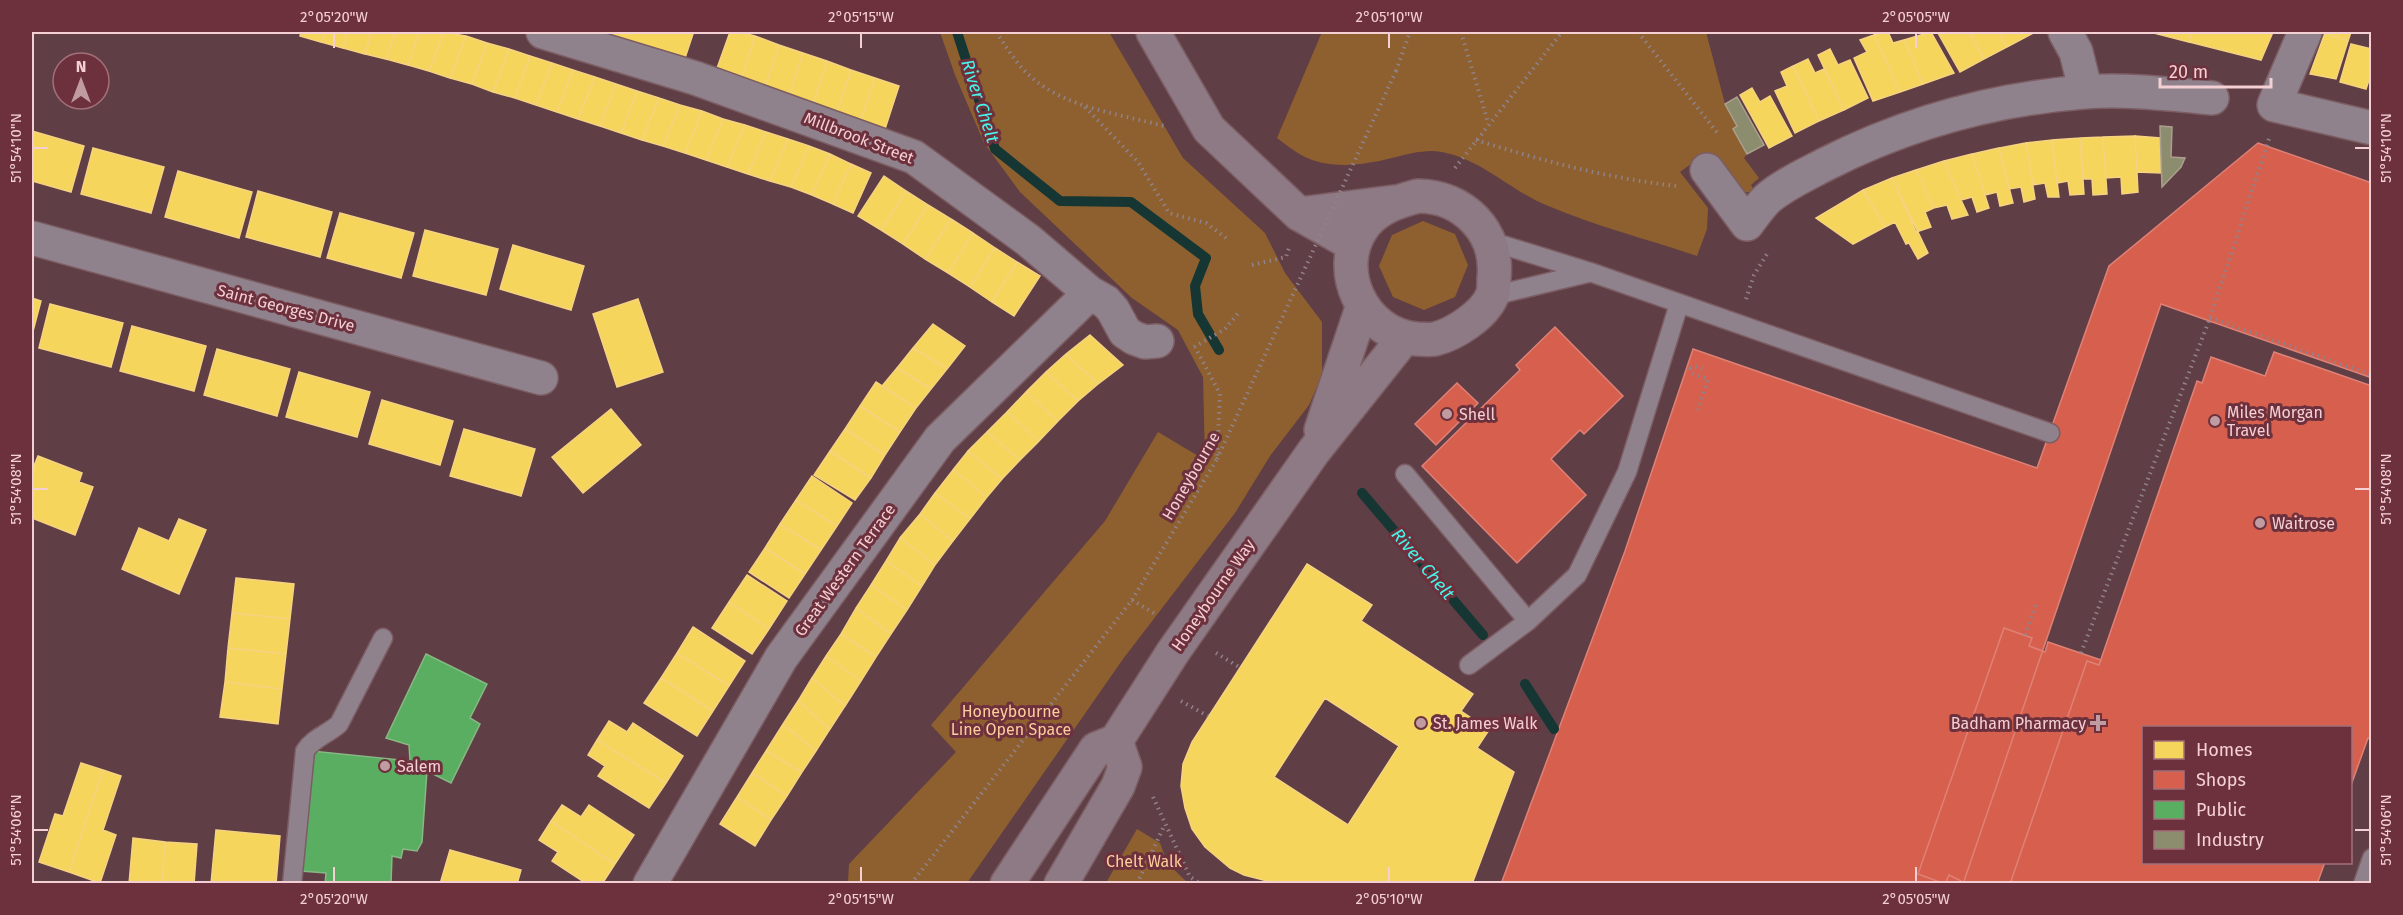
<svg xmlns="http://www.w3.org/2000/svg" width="2403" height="915" viewBox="0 0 2403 915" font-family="'Fira Sans',sans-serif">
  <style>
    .green { fill: #8e602f }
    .homes { fill: #f6d55c; stroke: #f5d380; stroke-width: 1.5; fill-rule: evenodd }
    .shops { fill: #d6604d; stroke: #df8176; stroke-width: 1.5 }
    .public { fill: #5aae61; stroke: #88b884; stroke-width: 1.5 }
    .industry { fill: #8c8c6e; stroke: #aba08d; stroke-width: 1.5 }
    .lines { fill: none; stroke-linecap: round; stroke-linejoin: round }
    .stream { stroke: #163634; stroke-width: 10 }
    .lane-casing { stroke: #7b5d63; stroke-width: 21 }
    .street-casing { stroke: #7b5d63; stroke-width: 36 }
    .secondary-casing { stroke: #7b5d63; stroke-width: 36 }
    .path { stroke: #90828a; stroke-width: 4; stroke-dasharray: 1.5 4.5; stroke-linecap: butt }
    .lane { stroke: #90828c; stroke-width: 18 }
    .street { stroke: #90828c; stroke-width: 33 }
    .secondary { stroke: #8d7a84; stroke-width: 33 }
    .path-bridge { stroke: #90828a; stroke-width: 4; stroke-dasharray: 1.5 4.5; stroke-linecap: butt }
    .ticks { fill: none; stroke: #f4cfd4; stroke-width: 2 }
    .poi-dot { fill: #c09ca2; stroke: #6d313d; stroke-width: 2 }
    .labels { text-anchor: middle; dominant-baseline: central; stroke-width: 6; stroke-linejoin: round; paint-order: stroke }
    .street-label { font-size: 16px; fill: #f4cfd4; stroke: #6d313d }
    .poi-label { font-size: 16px; fill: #f4cfd4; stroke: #6d313d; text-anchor: start }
    .park-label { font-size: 16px; fill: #fbce9c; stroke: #6d313d }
    .water-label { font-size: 18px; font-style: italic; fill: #48f3e9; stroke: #6d313d }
    .neatline { fill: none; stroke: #f4cfd4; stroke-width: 2 }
    .ticks-label { font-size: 15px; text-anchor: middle; fill: #f4cfd4 }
  </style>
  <rect width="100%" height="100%" fill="#603e45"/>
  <path class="green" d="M 940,32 L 1109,32 L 1183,158 L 1265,233 L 1285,273 L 1322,322 L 1322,375 L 1309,405 L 1270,456 L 1235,513 L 1123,659 L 967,883 L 848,883 L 849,864 L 956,752 L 931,725 L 1105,521 L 1158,432 L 1205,460 L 1203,377 L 1178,330 L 1132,298 L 1020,192 L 984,143 L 955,75 Z
    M 1322,32 L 1706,32 L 1725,104 L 1737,126 L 1733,129 L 1747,154 L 1744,158 L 1759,178 L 1751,185 L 1755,192 L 1742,192 L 1733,184 L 1706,153 L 1680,172 L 1708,208 L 1707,229 L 1697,256 C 1647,239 1595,226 1546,205 C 1508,189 1483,160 1442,152 C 1425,149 1409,154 1392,158 C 1364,165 1331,170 1303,156 C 1294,151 1285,144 1277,138 Z
    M 1423,221 L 1455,234 L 1468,265 L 1455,297 L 1424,310 L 1393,297 L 1379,266 L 1392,235 Z
    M 1137,829 L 1160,843 L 1168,864 L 1188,883 L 1106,883 Z"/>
  <path class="homes" d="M 301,32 L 325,32 L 321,42 L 300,36 Z
    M 325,32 L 348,32 L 343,48 L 321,42 Z
    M 348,32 L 372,32 L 365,54 L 343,48 Z
    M 372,32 L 396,32 L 386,59 L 365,54 Z
    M 396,32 L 419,32 L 408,65 L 386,59 Z
    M 419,32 L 444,32 L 429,71 L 408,65 Z
    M 444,32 L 466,36 L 450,78 L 429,71 Z
    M 602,32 L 691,32 L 693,34 L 685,58 Z
    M 730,32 L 740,32 L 755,36 L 741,79 L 716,71 Z
    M 1884,32 L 1888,32 L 1893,43 L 1904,40 L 1923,84 L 1900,92 L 1874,35 Z
    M 1931,32 L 1954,73 L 1923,84 L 1904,40 Z
    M 1940,32 L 1969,32 L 1984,59 L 1960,72 L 1938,33 Z
    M 1969,32 L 1999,32 L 2007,47 L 1984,59 Z
    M 1999,32 L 2035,32 L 2007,47 Z
    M 2150,32 L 2192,32 L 2189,42 Z
    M 2192,32 L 2273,32 L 2261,60 L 2189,42 Z
    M 2326,32 L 2351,32 L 2348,41 L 2325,33 Z
    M 2325,33 L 2348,41 L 2336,79 L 2310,74 Z
    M 1874,35 L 1900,92 L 1873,101 L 1854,58 L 1867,52 L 1860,40 Z
    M 466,36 L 487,43 L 472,84 L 450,78 Z
    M 755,36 L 779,45 L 765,87 L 741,79 Z
    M 487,43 L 509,49 L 493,92 L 472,84 Z
    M 2351,44 L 2372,49 L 2372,71 L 2366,89 L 2340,82 Z
    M 779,45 L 803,53 L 789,95 L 765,87 Z
    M 509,49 L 530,56 L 515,98 L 493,92 Z
    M 1830,49 L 1838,65 L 1850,60 L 1868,98 L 1844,110 L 1818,55 Z
    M 803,53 L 827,61 L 813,104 L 789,95 Z
    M 530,56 L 552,63 L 536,105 L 515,98 Z
    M 1808,59 L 1815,73 L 1824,69 L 1844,110 L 1819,121 L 1793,66 Z
    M 827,61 L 851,70 L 837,112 L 813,104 Z
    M 552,63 L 573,70 L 557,112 L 536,105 Z
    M 1793,66 L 1819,121 L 1795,133 L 1775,91 L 1787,86 L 1781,72 Z
    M 573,70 L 595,77 L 578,119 L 557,112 Z
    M 851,70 L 875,78 L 861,120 L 837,112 Z
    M 595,77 L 616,84 L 600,126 L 578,119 Z
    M 875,78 L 899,86 L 885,129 L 861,120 Z
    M 616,84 L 637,91 L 621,133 L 600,126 Z
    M 1752,88 L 1760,102 L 1770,96 L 1792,136 L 1769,148 L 1740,95 Z
    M 637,91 L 659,98 L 642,140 L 621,133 Z
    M 659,98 L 680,105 L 663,146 L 642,140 Z
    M 680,105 L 702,111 L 685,153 L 663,146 Z
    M 702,111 L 723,119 L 706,160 L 685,153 Z
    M 723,119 L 745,125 L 727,167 L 706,160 Z
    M 745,125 L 766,132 L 748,174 L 727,167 Z
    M 32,131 L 84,146 L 71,192 L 32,181 Z
    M 766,132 L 788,139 L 770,181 L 748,174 Z
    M 2135,136 L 2161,138 L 2161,173 L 2137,172 Z
    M 2135,136 L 2138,192 L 2122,194 L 2121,177 L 2106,178 L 2103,137 Z
    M 2103,137 L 2107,194 L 2093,195 L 2092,179 L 2084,179 L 2080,138 Z
    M 2080,138 L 2084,194 L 2070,195 L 2068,181 L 2057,183 L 2052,140 Z
    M 788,139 L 809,146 L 791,187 L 770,181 Z
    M 2052,140 L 2059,197 L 2048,197 L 2045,183 L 2033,185 L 2026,143 Z
    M 2026,143 L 2035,199 L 2024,202 L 2021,187 L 2009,189 L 1999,148 Z
    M 809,146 L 830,154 L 812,195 L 791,187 Z
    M 93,148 L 164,167 L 151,213 L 81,194 Z
    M 1999,148 L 2013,203 L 2000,206 L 1997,192 L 1985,195 L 1972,154 Z
    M 830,154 L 851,164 L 833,204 L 812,195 Z
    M 1972,154 L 1989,208 L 1977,212 L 1972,197 L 1961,200 L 1944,161 Z
    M 1944,161 L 1961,200 L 1968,215 L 1952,219 L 1947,205 L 1934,208 L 1916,170 Z
    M 851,164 L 871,173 L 853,213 L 833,204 Z
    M 1916,170 L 1934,208 L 1925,212 L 1931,227 L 1916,232 L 1892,178 Z
    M 178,171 L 252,192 L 239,238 L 165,217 Z
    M 884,176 L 906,191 L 881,230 L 858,216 Z
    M 1892,178 L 1928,253 L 1918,259 L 1909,243 L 1906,244 L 1895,222 L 1885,227 L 1863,190 Z
    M 1863,190 L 1885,227 L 1853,244 L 1816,218 Z
    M 258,191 L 332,212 L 320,257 L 246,237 Z
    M 906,191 L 928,205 L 903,244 L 881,230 Z
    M 928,205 L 951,219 L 925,259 L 903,244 Z
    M 340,213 L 414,233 L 401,278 L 327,258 Z
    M 951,219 L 973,233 L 948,273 L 925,259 Z
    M 425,230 L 498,249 L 486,295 L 413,276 Z
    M 973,233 L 995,248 L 970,287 L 948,273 Z
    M 513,245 L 584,266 L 571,310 L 500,289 Z
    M 995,248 L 1017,262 L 992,302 L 970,287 Z
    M 1017,262 L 1040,276 L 1014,316 L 992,302 Z
    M 32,298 L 41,301 L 32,335 Z
    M 638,299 L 663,372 L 617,387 L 593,314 Z
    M 50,304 L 123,323 L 111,367 L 39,348 Z
    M 933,324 L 965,346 L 947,369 L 913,348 Z
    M 132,326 L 206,346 L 194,391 L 120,371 Z
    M 1090,335 L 1123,365 L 1098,384 L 1066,354 Z
    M 913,348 L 947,369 L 931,389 L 897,368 Z
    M 217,349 L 290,369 L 277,416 L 204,395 Z
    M 1066,354 L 1098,384 L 1078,401 L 1046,372 Z
    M 897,368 L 931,389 L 916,408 L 882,386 Z
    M 299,372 L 370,392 L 357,437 L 286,417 Z
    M 1046,372 L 1078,401 L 1058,421 L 1026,392 Z
    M 876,382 L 916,408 L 900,432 L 860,406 Z
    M 1026,392 L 1058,421 L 1039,441 L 1007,412 Z
    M 382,400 L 453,421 L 440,465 L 369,444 Z
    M 860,406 L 900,432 L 885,455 L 845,429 Z
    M 611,409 L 641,445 L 583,493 L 552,457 Z
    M 1007,412 L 1039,441 L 1020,460 L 987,432 Z
    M 464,429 L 535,449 L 521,496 L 450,476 Z
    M 845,429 L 885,455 L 871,478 L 830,451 Z
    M 987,432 L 1020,460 L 1002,479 L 968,451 Z
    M 830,451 L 871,478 L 855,500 L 814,475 Z
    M 968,451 L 1002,479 L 987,497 L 953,470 Z
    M 38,456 L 82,473 L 79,482 L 93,487 L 75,535 L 32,518 L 32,471 Z
    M 953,470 L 987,497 L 970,519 L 935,493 Z
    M 812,476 L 852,503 L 837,526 L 796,500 Z
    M 935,493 L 970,519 L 953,541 L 920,514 Z
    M 796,500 L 837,526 L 821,550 L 780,524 Z
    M 920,514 L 953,541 L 935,565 L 900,538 Z
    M 179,519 L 206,530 L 179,594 L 122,569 L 139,528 L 169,541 Z
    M 780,524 L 821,550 L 805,574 L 765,548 Z
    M 900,538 L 935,565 L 922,586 L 886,561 Z
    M 765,548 L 805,574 L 789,598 L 749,572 Z
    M 886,561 L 922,586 L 907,610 L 871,585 Z
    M 1307,564 L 1372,605 L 1361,621 L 1473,694 L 1461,711 L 1489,730 L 1477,748 L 1514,772 L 1472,884 L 1279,884 L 1244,875 L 1230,868 L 1205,847 L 1192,829 L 1185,808 L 1181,786 L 1183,764 L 1192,742 ZM 1325,698 L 1399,746 L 1348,825 L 1274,777 Z
    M 747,575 L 787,601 L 769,629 L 729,602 Z
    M 236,578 L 294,584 L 290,619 L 232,613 Z
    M 871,585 L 907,610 L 891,634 L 856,608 Z
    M 729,602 L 769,629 L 752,654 L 712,628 Z
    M 856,608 L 891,634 L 876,657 L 841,634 Z
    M 232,613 L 290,619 L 286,654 L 228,648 Z
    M 693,627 L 745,661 L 729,686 L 677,653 Z
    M 841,634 L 876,657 L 861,681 L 826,656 Z
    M 228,648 L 286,654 L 282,689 L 225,682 Z
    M 677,653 L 729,686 L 713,711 L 661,678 Z
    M 826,656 L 861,681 L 845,706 L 812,678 Z
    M 661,678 L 713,711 L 697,736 L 644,703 Z
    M 812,678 L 845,706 L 830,729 L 798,701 Z
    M 225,682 L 282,689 L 278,724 L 220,717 Z
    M 798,701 L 830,729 L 816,751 L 783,724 Z
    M 609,721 L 627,732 L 633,723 L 683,756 L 666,783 L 597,740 Z
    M 783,724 L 816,751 L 802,772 L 766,751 Z
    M 597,740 L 666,783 L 649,808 L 598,776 L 605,766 L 588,755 Z
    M 766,751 L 802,772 L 787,796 L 752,773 Z
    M 81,763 L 103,770 L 69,872 L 39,862 L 55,814 L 63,816 Z
    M 103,770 L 121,776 L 103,830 L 116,835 L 100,883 L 69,872 Z
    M 752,773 L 787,796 L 771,820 L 737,797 Z
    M 737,797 L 771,820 L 755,846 L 720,824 Z
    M 562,805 L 581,817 L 589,805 L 634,835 L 615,864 L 551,821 Z
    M 551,821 L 615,864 L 602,884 L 587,884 L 552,861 L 558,852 L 539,840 Z
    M 216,830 L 280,836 L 276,884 L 211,884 Z
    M 133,838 L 165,842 L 162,884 L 129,884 Z
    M 165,842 L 197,844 L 194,884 L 162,884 Z
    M 450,850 L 521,870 L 517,884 L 440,884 Z"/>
  <path class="shops" d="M 2258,143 L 2372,183 L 2372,378 L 2161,304 L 1963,884 L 1501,884 L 1625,551 L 1693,349 L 2037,468 L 2109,266 Z
    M 1555,327 L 1623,396 L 1584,434 L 1580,430 L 1551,459 L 1586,495 L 1517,563 L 1422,466 L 1520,370 L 1516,365 Z
    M 2274,352 L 2372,386 L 2372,740 L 2368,738 L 2350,788 L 2350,728 L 2144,728 L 2144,862 L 2325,862 L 2317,884 L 2020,884 L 2011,881 L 2087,661 L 2099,665 L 2197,381 L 2202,383 L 2211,357 L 2265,376 Z
    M 1457,383 L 1478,403 L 1436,445 L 1415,424 Z
    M 2004,628 L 2032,638 L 2029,646 L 2045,652 L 2048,642 L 2101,660 L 2099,665 L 2087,661 L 2011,881 L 2020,884 L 1967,884 L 1949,875 L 1945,884 L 1918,874 Z"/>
  <path class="public" d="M 426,654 L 487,684 L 470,718 L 480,724 L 451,783 L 427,771 L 422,842 L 417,851 L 403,849 L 401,858 L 392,856 L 391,884 L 325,884 L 326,873 L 301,871 L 312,751 L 410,761 L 409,745 L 386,738 Z"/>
  <path class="industry" d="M 1737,97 L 1764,145 L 1747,154 L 1733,129 L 1737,126 L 1725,104 Z
    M 2160,126 L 2172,127 L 2171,157 L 2185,158 L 2181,167 L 2162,187 Z"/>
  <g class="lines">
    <path class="stream" d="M 957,32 L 995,149 L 1060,201 L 1131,202 L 1206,258 L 1195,286 L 1198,314 L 1219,350
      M 1362,493 L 1483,635
      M 1525,684 L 1554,729"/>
    <defs>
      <path id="lane" d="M 1490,241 L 1590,272 L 2050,433
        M 1492,296 L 1588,273
        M 1405,474 L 1528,621
        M 1469,665 L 1528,621 L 1577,575 L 1627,472 L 1679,304
        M 292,884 L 305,751 C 313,738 328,734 339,724 L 383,638
        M 2363,884 L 2372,858"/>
      <path id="street" d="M 543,32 L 695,78 L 914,157 L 1028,240 L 1090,293 L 1106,302 L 1113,310 L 1125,332 L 1134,338 L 1145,342 L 1157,341
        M 2065,32 L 2076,52 L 2086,92
        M 2305,32 L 2274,105 L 2372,128
        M 1707,170 L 1747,224 C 1753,216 1760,206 1767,199 C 1783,185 1807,174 1826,164 C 1907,123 1994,99 2084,92 C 2127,89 2170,94 2212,98
        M 32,238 L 541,378
        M 650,884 L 781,658 L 940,439 L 1090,293"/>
      <path id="secondary" d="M 1153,32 L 1209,129 L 1299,214 L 1354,245
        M 1418,196 C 1463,196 1499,232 1494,278 C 1494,283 1494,291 1492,296 C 1484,315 1455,334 1435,339 C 1430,340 1423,339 1417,339 C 1363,335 1330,267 1366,223 C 1380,207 1399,201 1418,196 Z
        M 1299,214 L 1394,202
        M 1321,430 L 1362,308
        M 1007,884 L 1096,749 L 1116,741 L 1173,652 L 1314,451 L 1404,338
        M 1061,884 L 1118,786 L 1125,767 L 1116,741"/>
    </defs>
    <use href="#lane" class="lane-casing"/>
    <use href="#street" class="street-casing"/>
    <use href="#secondary" class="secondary-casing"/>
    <path class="path" d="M 996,32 C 1006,46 1016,64 1030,76 C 1065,108 1120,114 1164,126
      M 1461,32 L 1488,122
      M 1638,32 L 1719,135
      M 1396,71 L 1410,32
      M 1085,107 L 1138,162 L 1169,213 L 1206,223 L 1226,238
      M 1476,140 C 1543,161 1607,178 1677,186
      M 1455,168 L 1562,32
      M 1252,265 L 1286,257 L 1289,248
      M 1746,299 L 1754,275 L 1767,254
      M 2210,318 L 2372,375
      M 1194,347 L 1225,329 L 1240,311
      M 1690,368 L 1692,373 L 1708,379 L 1698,410
      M 1690,368 L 1693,366 L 1705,370
      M 1132,600 L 1157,615
      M 2025,635 L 2036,603
      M 1216,653 L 1239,667
      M 2081,653 L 2210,318 L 2269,139
      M 1181,701 L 1208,716
      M 1153,797 L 1190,877 L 1201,884
      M 911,884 L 1132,600 L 1217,459 L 1220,394 L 1195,347
      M 1137,884 L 1165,824
      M 1939,884 L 1940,882"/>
    <use href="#lane" class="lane"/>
    <use href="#street" class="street"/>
    <use href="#secondary" class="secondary"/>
    <path class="path-bridge" d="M 1217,459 L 1396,71"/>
  </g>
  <path class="ticks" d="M 334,33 L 334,48M 861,33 L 861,48M 1389,33 L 1389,48M 1916,33 L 1916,48M 33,148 L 48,148M 2355,148 L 2370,148M 33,489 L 48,489M 2355,489 L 2370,489M 33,830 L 48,830M 2355,830 L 2370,830M 334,867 L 334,882M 861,867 L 861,882M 1389,867 L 1389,882M 1916,867 L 1916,882"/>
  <g class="poi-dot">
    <circle cx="1447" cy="414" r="6"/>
    <circle cx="2215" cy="421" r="6"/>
    <circle cx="2260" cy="523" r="6"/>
    <circle cx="1421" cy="723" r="6"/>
    <path d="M2095 714h6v6h6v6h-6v6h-6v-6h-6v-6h6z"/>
    <circle cx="385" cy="766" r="6"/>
  </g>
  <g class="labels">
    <g class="street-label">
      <text transform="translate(859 138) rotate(21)">Millbrook Street</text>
      <text transform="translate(286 308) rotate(15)">Saint Georges Drive</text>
      <text transform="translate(1191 476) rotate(-60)">Honeybourne</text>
      <text transform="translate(845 570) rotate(-54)">Great Western Terrace</text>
      <text transform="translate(1213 595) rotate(-55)">Honeybourne Way</text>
    </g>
    <g class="poi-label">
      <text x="2227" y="412">Miles Morgan<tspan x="2227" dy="18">Travel</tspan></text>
      <text x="1459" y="414">Shell</text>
      <text x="2272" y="523">Waitrose</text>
      <text x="1433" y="723">St. James Walk</text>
      <text x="2086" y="723" text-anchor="end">Badham Pharmacy</text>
      <text x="397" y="766">Salem</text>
    </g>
    <g class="park-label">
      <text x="1011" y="711">Honeybourne<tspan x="1011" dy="18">Line Open Space</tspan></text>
      <text x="1144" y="861">Chelt Walk</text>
    </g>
    <g class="water-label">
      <text transform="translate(980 101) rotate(72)">River Chelt</text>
      <text transform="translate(1423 564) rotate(50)">River Chelt</text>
    </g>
  </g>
  <rect width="2403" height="915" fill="none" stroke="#6d313d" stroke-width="66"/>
  <rect x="2142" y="726" width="210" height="138" fill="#6d313d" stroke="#a37079" stroke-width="1.5"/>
  <rect x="2154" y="741" width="30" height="18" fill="#f6d55c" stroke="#a37079" stroke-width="1.5"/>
  <text x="2196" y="756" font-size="18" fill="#f4cfd4">Homes</text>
  <rect x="2154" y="771" width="30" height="18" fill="#d6604d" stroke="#a37079" stroke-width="1.5"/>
  <text x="2196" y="786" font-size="18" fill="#f4cfd4">Shops</text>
  <rect x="2154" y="801" width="30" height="18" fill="#5aae61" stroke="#a37079" stroke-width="1.5"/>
  <text x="2196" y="816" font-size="18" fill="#f4cfd4">Public</text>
  <rect x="2154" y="831" width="30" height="18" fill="#8c8c6e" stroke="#a37079" stroke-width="1.5"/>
  <text x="2196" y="846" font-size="18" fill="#f4cfd4">Industry</text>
  <g transform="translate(81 81)"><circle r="28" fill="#6d313d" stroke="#a37079" stroke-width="1.5"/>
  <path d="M0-4.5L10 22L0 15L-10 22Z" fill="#c09ca2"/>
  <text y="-9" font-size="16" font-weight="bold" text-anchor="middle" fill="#f4cfd4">N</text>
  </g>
  <path d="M2160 78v9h111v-9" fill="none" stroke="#f4cfd4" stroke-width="3"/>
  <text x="2169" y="78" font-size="18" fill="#f4cfd4" stroke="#6d313d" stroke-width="4.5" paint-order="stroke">20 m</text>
  <rect x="33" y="33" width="2337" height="849" class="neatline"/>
  <g class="ticks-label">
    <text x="334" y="22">2°05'20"W</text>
    <text x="861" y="22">2°05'15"W</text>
    <text x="1389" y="22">2°05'10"W</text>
    <text x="1916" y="22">2°05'05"W</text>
    <text transform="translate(16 148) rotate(-90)" y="5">51°54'10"N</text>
    <text transform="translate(2386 148) rotate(-90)" y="5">51°54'10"N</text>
    <text transform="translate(16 489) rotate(-90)" y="5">51°54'08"N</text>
    <text transform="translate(2386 489) rotate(-90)" y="5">51°54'08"N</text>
    <text transform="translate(16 830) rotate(-90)" y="5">51°54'06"N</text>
    <text transform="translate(2386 830) rotate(-90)" y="5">51°54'06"N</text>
    <text x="334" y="904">2°05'20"W</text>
    <text x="861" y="904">2°05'15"W</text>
    <text x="1389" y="904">2°05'10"W</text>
    <text x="1916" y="904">2°05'05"W</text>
  </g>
</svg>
